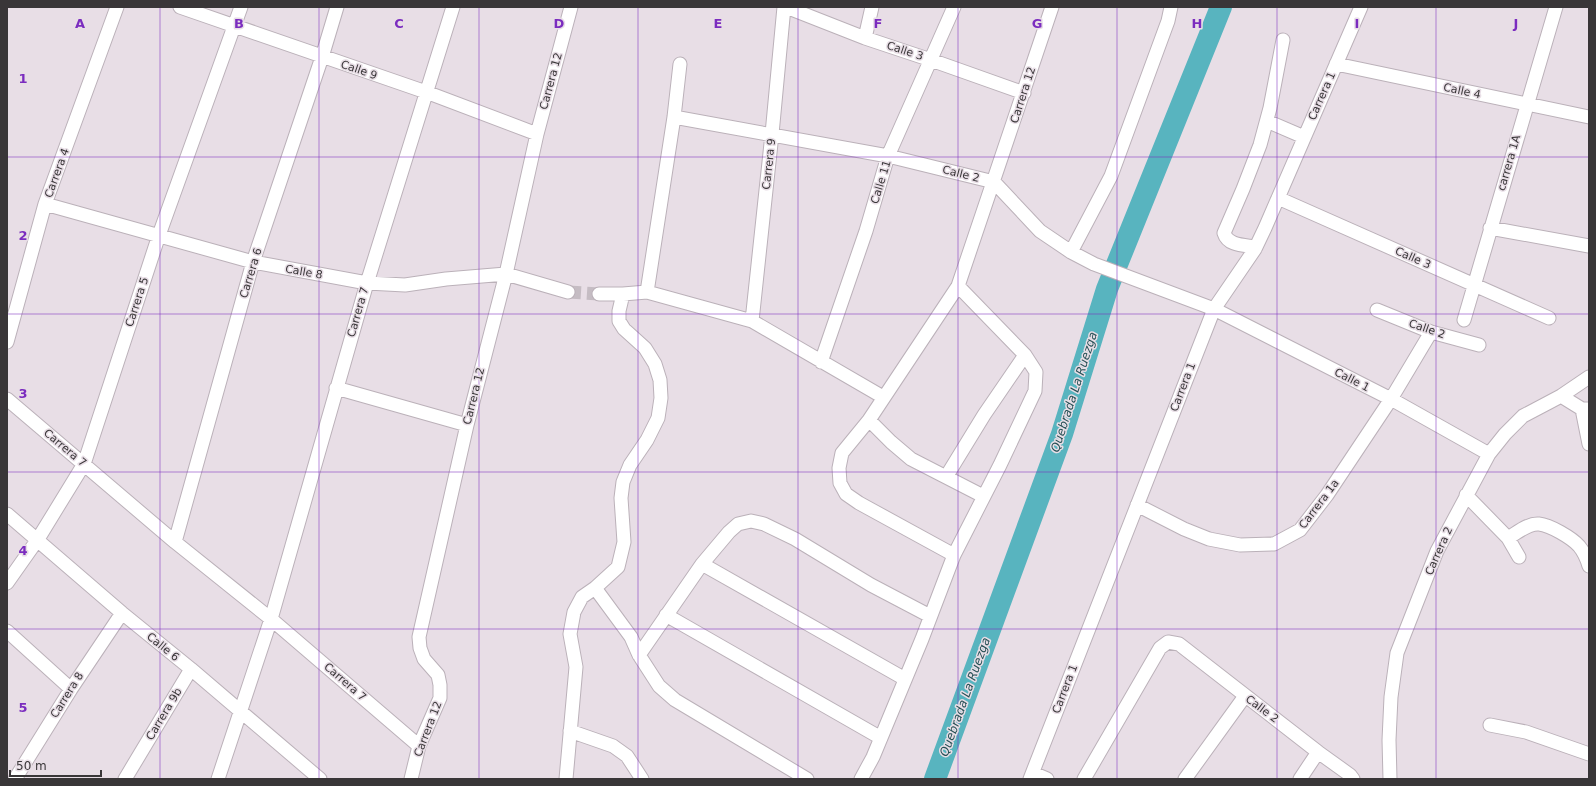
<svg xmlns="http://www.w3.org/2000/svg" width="1596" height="786" viewBox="0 0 1596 786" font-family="'DejaVu Sans',sans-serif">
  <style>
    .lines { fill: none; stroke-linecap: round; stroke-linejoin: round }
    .river { stroke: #58b4bf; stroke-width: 22 }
    .street-tunnel { stroke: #c5bcc3; stroke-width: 13; stroke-dasharray: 13 6; stroke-linecap: butt }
    .street-casing { stroke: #bbb1b9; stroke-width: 15 }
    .street { stroke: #fff; stroke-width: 13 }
    .grid { fill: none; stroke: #7b2cbf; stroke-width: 1; stroke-opacity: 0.55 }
    .labels { text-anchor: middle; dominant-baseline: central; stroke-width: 3; stroke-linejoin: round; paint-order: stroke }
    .street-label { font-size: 11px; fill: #393638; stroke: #e8dee6 }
    .water-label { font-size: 12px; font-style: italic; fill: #254f54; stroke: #e8dee6 }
    .grid-label { font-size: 13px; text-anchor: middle; font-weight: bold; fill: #7b2cbf; stroke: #e8dee6; stroke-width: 3; stroke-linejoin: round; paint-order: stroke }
  </style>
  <rect width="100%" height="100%" fill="#e8dee6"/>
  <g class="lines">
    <path class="river" d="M 935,779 L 1062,434 L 1107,289 L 1221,7"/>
    <path class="street-tunnel" d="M 568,292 L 599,294"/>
    <defs>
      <path id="street" d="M 180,7 L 426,92 L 537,134
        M 786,7 L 865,38 L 931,60 L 1024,93
        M 865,38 L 872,7
        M 680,64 L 674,117 L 647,292 L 752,321 L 883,397
        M 1336,64 L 1589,117
        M 674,117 L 888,156 L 994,182 L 1040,231 L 1071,252 L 1094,264 L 1214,309 L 1391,399 L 1489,454
        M 1267,121 L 1304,137
        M 1278,198 L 1549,318
        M 45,204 L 253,262 L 367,283 L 405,285 L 446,279 L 506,274 L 568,292
        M 1490,228 L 1589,246
        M 1256,247 C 1244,245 1228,246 1224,233 L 1243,189 L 1260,145 L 1270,108 L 1283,40
        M 1071,252 L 1111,176 L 1168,21 L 1171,7
        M 599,294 L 623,294 L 647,292
        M 1377,310 L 1431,332 L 1479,345
        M 1464,320 L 1556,7
        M 752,321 L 772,134 L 784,7
        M 7,342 L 45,204 L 117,7
        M 821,362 L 866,231 L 888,156 L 954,7
        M 336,388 L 467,425
        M 1561,396 L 1582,409 L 1589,409
        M 7,399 L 175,542 L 271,619 L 419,746
        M 1582,409 L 1589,444
        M 869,420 L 891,442 L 911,459 L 983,496
        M 946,477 L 984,415 L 1025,355
        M 1466,495 L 1508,538 L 1519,557
        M 1137,505 L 1184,529 L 1209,539 L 1240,545 L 1274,544 L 1300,530 L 1327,495 L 1391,399 L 1431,332
        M 7,514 L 122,613 L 191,669 L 320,779
        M 1508,538 C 1517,533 1528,523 1539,524 C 1550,525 1572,538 1579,546 C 1584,552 1587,559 1589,566
        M 175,542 L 253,262 L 322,57 L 337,7
        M 954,555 L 859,503 L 846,494 L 840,483 L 839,468 L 842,453 L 869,420 L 958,286 L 1052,7
        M 702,564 L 905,679
        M 7,583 L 38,539 L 84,464 L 159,235 L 241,7
        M 595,588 L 631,637 L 639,655 L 659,686 L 675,700 L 807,779
        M 666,615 L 881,738
        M 7,631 L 71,689
        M 639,655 L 702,564 L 729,532 L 738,524 L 751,521 L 764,524 L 795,539 L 871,585 L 930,616
        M 1490,725 L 1526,732 L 1589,754
        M 570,731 L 613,746 L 627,756 L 642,779
        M 1033,773 L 1047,779
        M 15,779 L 71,689 L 122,613
        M 125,779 L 191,669
        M 218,779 L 271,619 L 367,283 L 453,7
        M 411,779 L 419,746 L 440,698 L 440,685 L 438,675 L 424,659 L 420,648 L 419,637 L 467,425 L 506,274 L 537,134 L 571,7
        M 566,779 L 576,667 L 570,634 L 574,612 L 582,597 L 595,588 L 618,567 L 624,542 L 621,498 L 623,482 L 630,465 L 647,440 L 658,418 L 661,398 L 660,380 L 655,364 L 645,348 L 624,329 L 619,321 L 619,311 L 623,294
        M 861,779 L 873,757 L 922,639 L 954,555 L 1000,465 L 1035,391 L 1036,372 L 1025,355 L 958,286
        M 1030,779 L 1214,309 L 1255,249 L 1265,228 L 1361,7
        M 1084,779 L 1160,648 L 1168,642 L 1179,644 L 1318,752 L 1350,775 L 1353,779
        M 1185,779 L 1245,696
        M 1300,779 L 1318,752
        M 1390,779 L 1389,740 L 1391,697 L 1397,653 L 1437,551 L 1489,454 L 1505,434 L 1523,416 L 1561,396 L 1589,377"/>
    </defs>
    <use href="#street" class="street-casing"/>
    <use href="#street" class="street"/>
  </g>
  <path class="grid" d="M 160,7 L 160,779M 319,7 L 319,779M 479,7 L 479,779M 638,7 L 638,779M 798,7 L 798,779M 958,7 L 958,779M 1117,7 L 1117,779M 1277,7 L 1277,779M 1436,7 L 1436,779M 7,157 L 1589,157M 7,314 L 1589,314M 7,472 L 1589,472M 7,629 L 1589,629"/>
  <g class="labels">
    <g class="street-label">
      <text transform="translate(905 51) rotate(18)">Calle 3</text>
      <text transform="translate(359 70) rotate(19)">Calle 9</text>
      <text transform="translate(551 81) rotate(-75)">Carrera 12</text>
      <text transform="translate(1462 91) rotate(12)">Calle 4</text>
      <text transform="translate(1023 95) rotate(-72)">Carrera 12</text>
      <text transform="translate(1322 96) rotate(-66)">Carrera 1</text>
      <text transform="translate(1509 163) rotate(-74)">carrera 1A</text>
      <text transform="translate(769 164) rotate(-84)">Carrera 9</text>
      <text transform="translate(57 173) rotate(-70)">Carrera 4</text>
      <text transform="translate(961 174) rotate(14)">Calle 2</text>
      <text transform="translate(881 182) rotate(-73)">Calle 11</text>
      <text transform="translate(1413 258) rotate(24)">Calle 3</text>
      <text transform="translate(304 272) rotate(10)">Calle 8</text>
      <text transform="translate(251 273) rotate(-73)">Carrera 6</text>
      <text transform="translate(137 302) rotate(-72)">Carrera 5</text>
      <text transform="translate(358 312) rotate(-74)">Carrera 7</text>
      <text transform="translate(1427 329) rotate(19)">Calle 2</text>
      <text transform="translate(1352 380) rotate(27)">Calle 1</text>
      <text transform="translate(1183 387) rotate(-69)">Carrera 1</text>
      <text transform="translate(474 396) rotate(-76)">Carrera 12</text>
      <text transform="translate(65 448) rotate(40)">Carrera 7</text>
      <text transform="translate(1319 504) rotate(-53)">Carrera 1a</text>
      <text transform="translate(1439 551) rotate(-66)">Carrera 2</text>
      <text transform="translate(163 647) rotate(39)">Calle 6</text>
      <text transform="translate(345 682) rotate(41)">Carrera 7</text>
      <text transform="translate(1065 689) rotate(-69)">Carrera 1</text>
      <text transform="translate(67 695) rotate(-58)">Carrera 8</text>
      <text transform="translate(1262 709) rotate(37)">Calle 2</text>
      <text transform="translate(164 714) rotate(-59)">Carrera 9b</text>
      <text transform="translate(428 729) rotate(-69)">Carrera 12</text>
    </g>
    <g class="water-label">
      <text transform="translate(1074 392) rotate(-72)">Quebrada La Ruezga</text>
      <text transform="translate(965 697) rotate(-70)">Quebrada La Ruezga</text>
    </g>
  </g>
  <g class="grid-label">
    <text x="80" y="28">A</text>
    <text x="239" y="28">B</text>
    <text x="399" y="28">C</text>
    <text x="559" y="28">D</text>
    <text x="718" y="28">E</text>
    <text x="878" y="28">F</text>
    <text x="1037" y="28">G</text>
    <text x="1197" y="28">H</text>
    <text x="1357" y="28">I</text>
    <text x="1516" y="28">J</text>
    <text x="23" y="83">1</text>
    <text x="23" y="240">2</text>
    <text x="23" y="398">3</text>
    <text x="23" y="555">4</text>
    <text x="23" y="712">5</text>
  </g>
  <rect width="1596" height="786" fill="none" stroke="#393638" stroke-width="16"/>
  <path d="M10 770v6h91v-6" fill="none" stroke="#393638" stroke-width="2"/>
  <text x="16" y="770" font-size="12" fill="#393638" stroke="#e8dee6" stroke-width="3" paint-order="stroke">50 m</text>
</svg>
